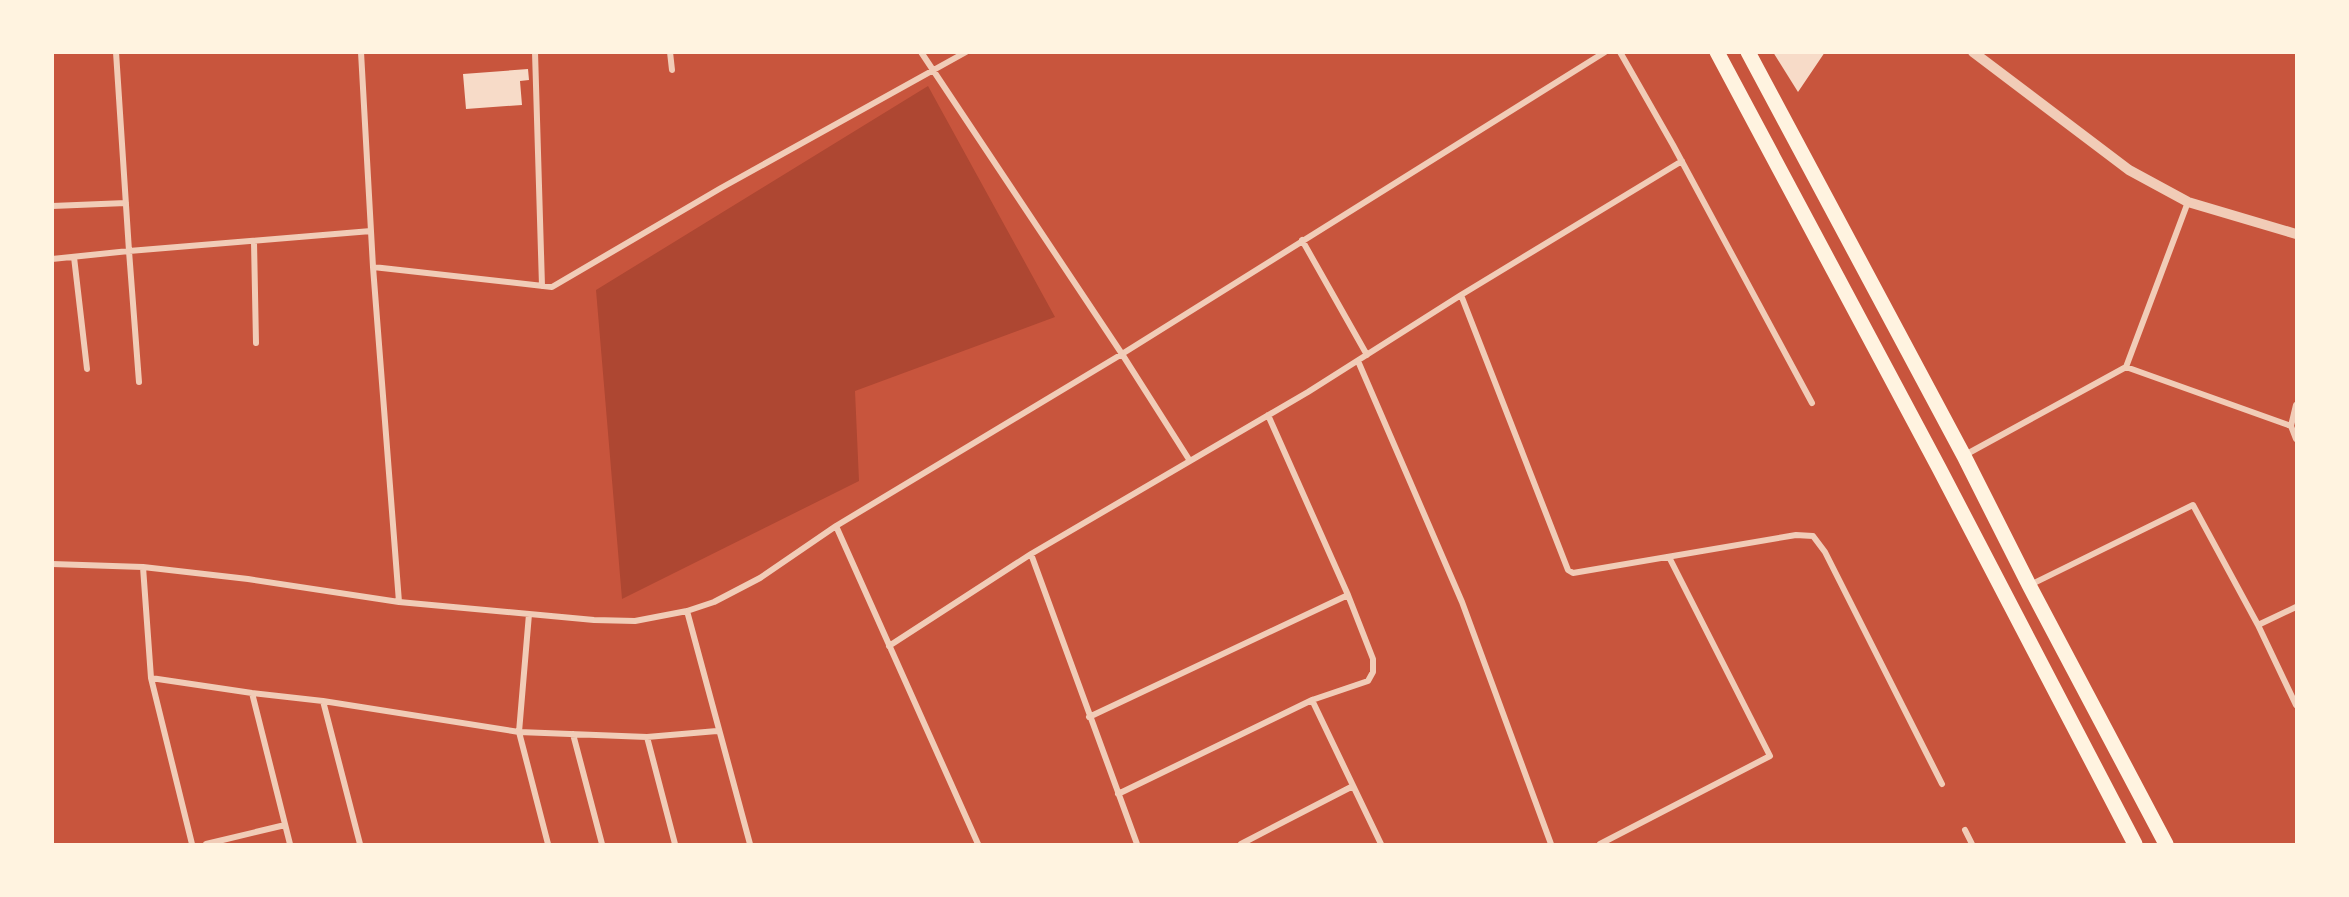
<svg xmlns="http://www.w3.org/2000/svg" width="2349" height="897" viewBox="0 0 2349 897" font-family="'Asap Condensed',sans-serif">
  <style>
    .green { fill: #ae4732 }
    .building { fill: #f7dbc8 }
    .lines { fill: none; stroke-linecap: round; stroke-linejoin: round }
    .minor { stroke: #f1ccb7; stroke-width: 6 }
    .tertiary { stroke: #f1ccb7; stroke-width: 10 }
    .primary { stroke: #fff3e0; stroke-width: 15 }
  </style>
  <rect width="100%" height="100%" fill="#c8553d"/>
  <path class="green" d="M 928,86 L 1055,317 L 855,391 L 859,481 L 622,599 L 596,290 Z"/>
  <path class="building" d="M 1773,52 L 1825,52 L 1798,92 Z
    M 528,69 L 529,80 L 520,81 L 522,105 L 466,109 L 463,74 Z"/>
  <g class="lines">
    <path class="minor" d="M 116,52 L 129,251 L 371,231
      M 361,52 L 373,267 L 399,602
      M 535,52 L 542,286
      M 670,52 L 672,70
      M 921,52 L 1122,354 L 1190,461
      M 1620,52 L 1673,145 L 1812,403
      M 1682,161 L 1461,295 L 1568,570 L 1573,573 L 1796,535 L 1813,536 L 1825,552 L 1942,784
      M 52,206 L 126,203
      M 1302,240 L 1367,355
      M 254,242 L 256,343
      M 74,257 L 87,369
      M 52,259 L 129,251 L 139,382
      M 373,267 L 552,287 L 721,188 L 966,52
      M 1358,361 L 1462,602 L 1551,844
      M 2126,367 L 2188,202
      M 2296,405 L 2291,426 L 2296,439
      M 1965,455 L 2126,367 L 2291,426
      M 836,526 L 978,844
      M 1031,554 L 1137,844
      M 52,564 L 143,567 L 248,579 L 399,602 L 594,620 L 635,621 L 687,611 L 714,602 L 760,578 L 836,526 L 1122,354 L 1605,52
      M 143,567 L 151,678 L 192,844
      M 2030,585 L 2193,505 L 2258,625 L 2296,705
      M 687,611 L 750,844
      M 529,614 L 519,732 L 548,844
      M 2258,625 L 2296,607
      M 889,646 L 1031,554 L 1308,392 L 1461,295
      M 151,678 L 252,693 L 323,701 L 519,732 L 647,737 L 717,731
      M 252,693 L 290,844
      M 1312,700 L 1368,681 L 1373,672 L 1373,659 L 1348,595
      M 323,701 L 360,844
      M 1089,717 L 1348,595 L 1268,415
      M 573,734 L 602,844
      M 647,737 L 675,844
      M 1118,794 L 1312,700 L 1381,844
      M 1965,830 L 1972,844
      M 206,844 L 285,825
      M 1241,844 L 1353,786
      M 1600,844 L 1770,756 L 1669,557"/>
    <path class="tertiary" d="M 1973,52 L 2129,170 L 2188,202 L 2296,234"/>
    <path class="primary" d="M 1717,52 L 1939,468 L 2135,844
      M 1748,52 L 1964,456 L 2029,585 L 2166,844"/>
  </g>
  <rect width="2349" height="897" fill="none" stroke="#fff3e0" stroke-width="108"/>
</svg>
